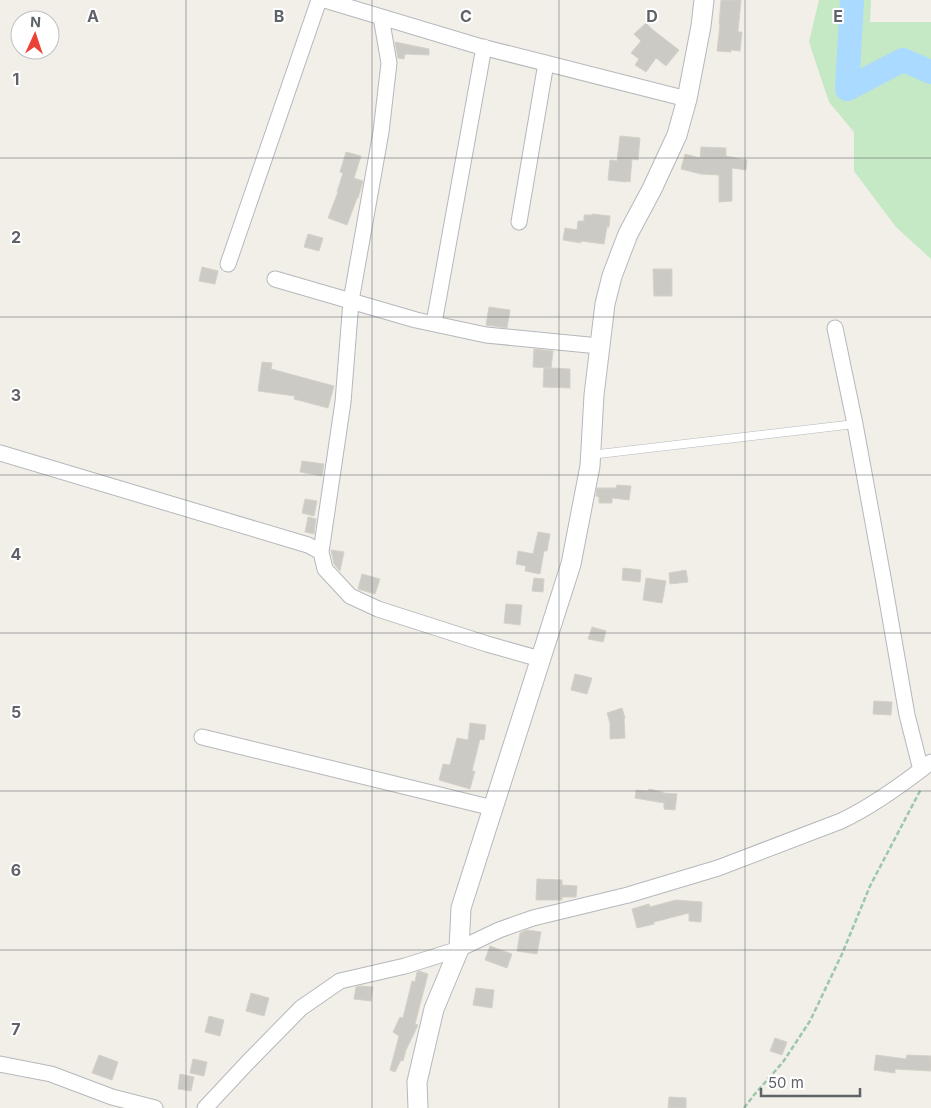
<svg xmlns="http://www.w3.org/2000/svg" width="931" height="1108" viewBox="0 0 931 1108" font-family="Inter,sans-serif">
  <style>
    .green { fill: #c5e8c5 }
    .lines { fill: none; stroke-linecap: round; stroke-linejoin: round }
    .river { stroke: #aadaff; stroke-width: 24 }
    .building { fill: #cccac5; stroke: #d6d1c6 }
    .service-casing { stroke: #b5b8bc; stroke-width: 9 }
    .minor-casing { stroke: #b5b8bc; stroke-width: 17 }
    .tertiary-casing { stroke: #b5b8bc; stroke-width: 21 }
    .path { stroke: #9cc7a9; stroke-width: 2.5; stroke-dasharray: 5 2.5; stroke-linecap: butt }
    .service { stroke: #fff; stroke-width: 8 }
    .minor { stroke: #fff; stroke-width: 15 }
    .tertiary { stroke: #fff; stroke-width: 19 }
    .grid { fill: none; stroke: #5f6368; stroke-width: 1; stroke-opacity: 0.55 }
    .grid-label { font-size: 16px; text-anchor: middle; font-weight: bold; fill: #5f6368; stroke: #fff; stroke-width: 4; stroke-linejoin: round; paint-order: stroke }
  </style>
  <rect width="100%" height="100%" fill="#f1efe8"/>
  <path class="green" d="M 819,0 L 871,0 L 870,22 L 931,22 L 931,259 L 896,227 L 854,171 L 854,132 L 829,102 L 809,42 Z"/>
  <g class="lines">
    <path class="river" d="M 852,0 L 847,89 L 903,60 L 931,72"/>
  </g>
  <path class="building" d="M 721,0 L 741,0 L 738,32 L 742,32 L 740,51 L 731,50 L 731,52 L 717,51 L 720,25 L 719,24 Z
    M 646,23 L 653,30 L 679,50 L 666,66 L 656,58 L 646,72 L 635,65 L 639,59 L 631,53 L 641,41 L 634,34 Z
    M 395,42 L 429,49 L 429,55 L 405,54 L 404,59 L 398,58 Z
    M 620,136 L 640,138 L 638,160 L 632,159 L 630,182 L 626,181 L 626,182 L 608,180 L 610,160 L 617,161 Z
    M 701,147 L 726,148 L 726,156 L 747,160 L 746,170 L 732,168 L 732,201 L 719,202 L 719,175 L 701,174 L 681,169 L 685,154 L 700,158 Z
    M 346,152 L 361,156 L 354,178 L 363,181 L 358,198 L 357,198 L 347,225 L 328,218 L 338,192 L 337,192 L 343,173 L 340,172 Z
    M 592,214 L 610,216 L 609,227 L 607,227 L 604,244 L 581,241 L 581,243 L 563,240 L 565,228 L 577,230 L 578,221 L 584,221 L 584,215 L 592,215 Z
    M 308,234 L 323,238 L 319,251 L 304,247 Z
    M 202,267 L 218,271 L 215,284 L 199,281 Z
    M 653,269 L 672,269 L 672,296 L 654,296 Z
    M 489,307 L 510,310 L 507,328 L 486,325 Z
    M 534,349 L 553,351 L 551,368 L 570,369 L 570,388 L 543,387 L 544,368 L 550,368 L 533,367 Z
    M 262,362 L 272,363 L 271,369 L 334,386 L 328,408 L 294,399 L 295,396 L 258,391 Z
    M 302,461 L 324,464 L 322,476 L 300,472 Z
    M 617,485 L 631,486 L 629,500 L 612,498 L 612,503 L 599,503 L 599,497 L 596,496 L 597,488 L 616,488 Z
    M 305,499 L 317,501 L 314,516 L 302,513 Z
    M 308,517 L 316,519 L 314,534 L 305,532 Z
    M 538,532 L 550,534 L 547,551 L 544,551 L 540,574 L 525,571 L 526,566 L 516,564 L 518,551 L 533,554 Z
    M 331,550 L 344,552 L 340,571 L 334,564 Z
    M 623,568 L 641,570 L 640,582 L 622,580 Z
    M 686,570 L 688,582 L 670,584 L 669,573 Z
    M 362,574 L 380,579 L 375,594 L 358,589 Z
    M 534,578 L 544,579 L 543,592 L 532,591 Z
    M 646,578 L 666,581 L 662,603 L 643,600 Z
    M 506,604 L 522,605 L 520,625 L 504,623 Z
    M 592,627 L 606,631 L 603,642 L 588,639 Z
    M 575,674 L 592,678 L 587,694 L 571,690 Z
    M 874,701 L 892,702 L 891,715 L 873,714 Z
    M 622,708 L 625,718 L 624,719 L 625,738 L 610,739 L 610,723 L 607,713 Z
    M 470,723 L 486,725 L 484,740 L 480,739 L 472,771 L 475,771 L 470,789 L 439,780 L 443,764 L 450,765 L 457,738 L 468,740 Z
    M 649,789 L 663,792 L 663,793 L 677,794 L 675,810 L 664,809 L 664,803 L 635,798 L 636,790 L 648,791 Z
    M 537,879 L 562,880 L 562,885 L 577,886 L 576,897 L 562,897 L 562,900 L 536,900 Z
    M 676,900 L 702,902 L 701,922 L 689,921 L 689,913 L 654,922 L 654,924 L 637,928 L 632,909 L 649,904 L 650,907 Z
    M 527,930 L 541,932 L 537,954 L 517,951 L 520,933 Z
    M 490,946 L 512,954 L 507,968 L 485,960 Z
    M 419,971 L 428,974 L 415,1024 L 418,1025 L 406,1050 L 403,1061 L 401,1060 L 395,1072 L 390,1070 L 399,1036 L 393,1032 L 400,1017 L 403,1018 L 412,981 L 415,982 L 417,972 Z
    M 361,986 L 373,987 L 371,1001 L 354,999 L 356,987 Z
    M 476,988 L 494,990 L 492,1008 L 473,1005 Z
    M 251,993 L 269,998 L 264,1016 L 246,1011 Z
    M 209,1016 L 224,1020 L 220,1036 L 205,1032 Z
    M 775,1038 L 787,1042 L 782,1055 L 770,1051 Z
    M 99,1055 L 118,1062 L 112,1080 L 92,1073 Z
    M 876,1055 L 906,1059 L 907,1055 L 931,1056 L 931,1071 L 895,1069 L 895,1073 L 874,1070 Z
    M 193,1059 L 207,1062 L 204,1076 L 190,1073 Z
    M 180,1074 L 194,1077 L 191,1091 L 178,1089 Z
    M 669,1097 L 686,1098 L 686,1108 L 668,1108 Z"/>
  <g class="lines">
    <defs>
      <path id="service" d="M 590,455 L 855,424"/>
      <path id="minor" d="M 325,0 L 478,46 L 687,99
        M 381,17 L 389,63 L 381,132 L 351,301 L 343,402 L 321,552 L 325,569 L 350,596 L 378,609 L 487,644 L 540,659
        M 519,222 L 546,63
        M 228,264 L 319,0
        M 275,279 L 416,320 L 486,335 L 599,346
        M 434,323 L 484,47
        M 835,328 L 855,424 L 883,577 L 907,715 L 921,770
        M 0,453 L 308,545 L 321,552
        M 202,737 L 493,808
        M 0,1064 L 51,1074 L 112,1097 L 155,1108
        M 205,1108 L 248,1062 L 301,1008 L 340,981 L 405,966 L 459,949 L 499,930 L 533,918 L 628,895 L 718,868 L 841,821 C 873,806 903,784 931,762"/>
      <path id="tertiary" d="M 418,1108 L 417,1082 L 434,1009 L 459,949 L 461,908 L 571,564 L 590,466 L 594,395 L 605,304 L 612,276 L 628,234 L 652,189 L 677,135 L 687,99 L 701,26 L 704,0"/>
    </defs>
    <use href="#service" class="service-casing"/>
    <use href="#minor" class="minor-casing"/>
    <use href="#tertiary" class="tertiary-casing"/>
    <path class="path" d="M 744,1108 L 754,1095 L 783,1062 L 810,1021 L 842,954 L 870,886 L 921,789"/>
    <use href="#service" class="service"/>
    <use href="#minor" class="minor"/>
    <use href="#tertiary" class="tertiary"/>
  </g>
  <path class="grid" d="M 186,0 L 186,1108M 372,0 L 372,1108M 559,0 L 559,1108M 745,0 L 745,1108M 0,158 L 931,158M 0,317 L 931,317M 0,475 L 931,475M 0,633 L 931,633M 0,791 L 931,791M 0,950 L 931,950"/>
  <g class="grid-label">
    <text x="93" y="22">A</text>
    <text x="279" y="22">B</text>
    <text x="466" y="22">C</text>
    <text x="652" y="22">D</text>
    <text x="838" y="22">E</text>
    <text x="16" y="85">1</text>
    <text x="16" y="243">2</text>
    <text x="16" y="401">3</text>
    <text x="16" y="560">4</text>
    <text x="16" y="718">5</text>
    <text x="16" y="876">6</text>
    <text x="16" y="1035">7</text>
  </g>
  <g transform="translate(35 35) rotate(3)"><circle r="24" fill="#ffffff" stroke="#bfc1c3"/>
  <path d="M0-4L9 19L0 12L-9 19Z" fill="#ea4335"/>
  <text y="-8" font-size="14" font-weight="bold" text-anchor="middle" fill="#5f6368">N</text>
  </g>
  <path d="M761 1088v8h99v-8" fill="none" stroke="#5f6368" stroke-width="2.5"/>
  <text x="768" y="1088" font-size="15" fill="#5f6368" stroke="#ffffff" stroke-width="4" paint-order="stroke">50 m</text>
</svg>
